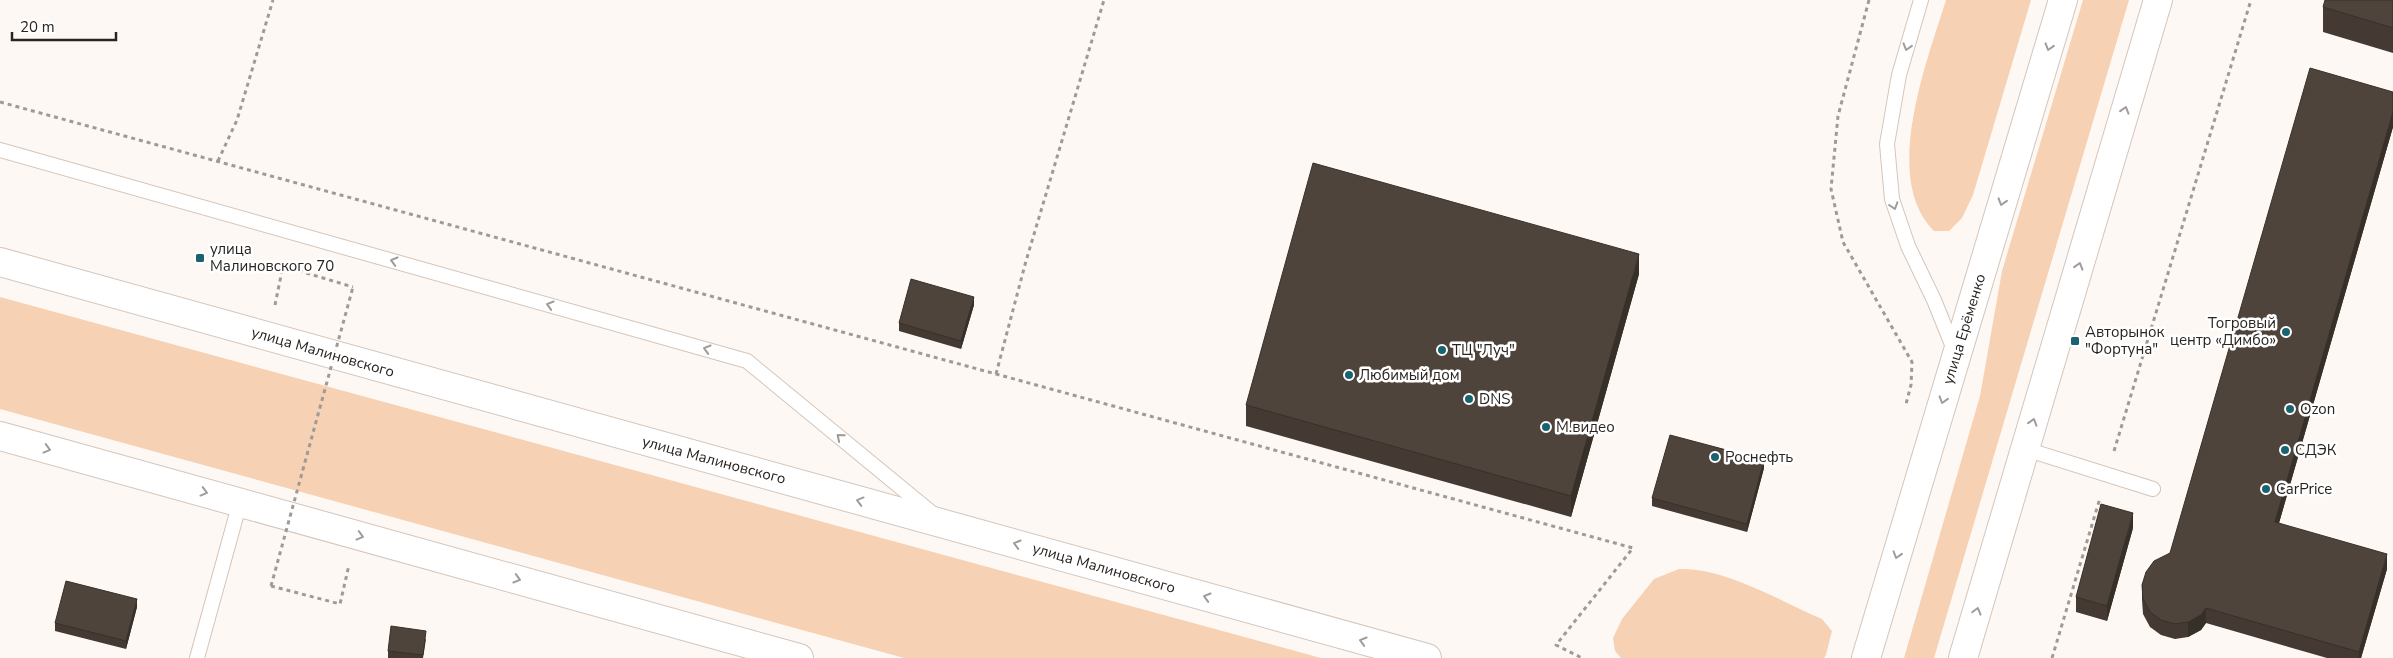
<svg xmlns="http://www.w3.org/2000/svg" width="2393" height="658" viewBox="0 0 2393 658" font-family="'Nunito Sans',sans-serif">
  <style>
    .green { fill: #f6d1b3 }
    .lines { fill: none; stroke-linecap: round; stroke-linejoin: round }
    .service-casing { stroke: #d3c5bb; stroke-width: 16 }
    .tertiary-casing { stroke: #d3c5bb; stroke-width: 30 }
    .trunk-casing { stroke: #d3c5bb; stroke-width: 30 }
    .path { stroke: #a09a96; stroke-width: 3; stroke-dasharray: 4 4; stroke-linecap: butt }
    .service { stroke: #fff; stroke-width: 14 }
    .tertiary { stroke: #fff; stroke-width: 28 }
    .trunk { stroke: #fff; stroke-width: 28 }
    .path-bridge { stroke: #a09a96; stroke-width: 3; stroke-dasharray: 4 4; stroke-linecap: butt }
    .wall { fill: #443a33 }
    .shaded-wall { fill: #373029 }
    .building { fill: #4f443b; stroke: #373029 }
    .oneway { stroke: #9f9c9b }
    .poi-dot { fill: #18636f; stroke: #fff; stroke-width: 2 }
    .labels { text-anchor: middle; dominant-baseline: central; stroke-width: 5; stroke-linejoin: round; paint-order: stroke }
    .poi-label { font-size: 15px; fill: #2a2420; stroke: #fff; text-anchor: start }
    .street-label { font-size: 15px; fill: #2a2420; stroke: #fff }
  </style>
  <rect width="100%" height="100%" fill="#fef8f4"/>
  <path class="green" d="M 1946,0 L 2031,0 L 1973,195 L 1962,218 L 1949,231 L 1934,231 C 1881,179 1927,61 1946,0 Z
    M 2083,0 L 2129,0 L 1934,658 L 1904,658 L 1980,396 L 2002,271 Z
    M 0,297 L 1321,658 L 904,658 L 0,409 Z
    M 1679,569 C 1724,567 1780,601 1822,619 L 1832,631 L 1826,655 L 1824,658 L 1621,658 L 1615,651 L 1613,638 L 1622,619 L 1654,579 Z"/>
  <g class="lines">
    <defs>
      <path id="service" d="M 1921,0 L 1899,75 L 1887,144 L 1892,199 L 1908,246 L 1934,300 L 1955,352
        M 0,150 L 747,361 L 933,514
        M 2025,449 L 2153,489
        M 197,658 L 240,502"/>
      <path id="tertiary" d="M 1866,658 L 2063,0
        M 1963,658 L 2158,0"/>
      <path id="trunk" d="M 0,262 L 1427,658
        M 0,436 L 799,658"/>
    </defs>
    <use href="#service" class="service-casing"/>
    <use href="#tertiary" class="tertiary-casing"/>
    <use href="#trunk" class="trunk-casing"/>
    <path class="path" d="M 1869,0 L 1838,116 L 1831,189 L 1843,242 L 1912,362 L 1911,385 L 1906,404
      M 0,102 L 1633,548 L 1556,645 L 1582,658
      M 218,161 L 237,120 L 273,0
      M 275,305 L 283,266 L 353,287
      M 996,374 L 1026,261 L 1104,0
      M 2114,451 L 2251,0
      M 271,586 L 340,604 L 349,565
      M 2052,658 L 2100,498"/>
    <use href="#service" class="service"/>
    <use href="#tertiary" class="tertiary"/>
    <use href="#trunk" class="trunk"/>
    <path class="path-bridge" d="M 271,586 L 353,287"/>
  </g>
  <path class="wall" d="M 2393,0 L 2393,53 L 2323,32 L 2323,7 Z
    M 2393,92 L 2393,127 L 2279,523 L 2387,569 L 2361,658 L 2327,658 L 2206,623 L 2201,630 L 2188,637 L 2175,639 L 2161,635 L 2150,627 L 2143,614 L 2142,600 L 2142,585 L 2170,553 Z
    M 1639,274 L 1571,517 L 1246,426 L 1246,405 Z
    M 974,305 L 961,349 L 899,331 L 899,323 Z
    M 1764,468 L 1747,532 L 1652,506 L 1652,498 Z
    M 2133,528 L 2107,621 L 2076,612 L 2076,597 Z
    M 137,607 L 126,649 L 55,631 L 55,623 Z
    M 426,639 L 423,658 L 388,658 L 388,651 Z"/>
  <path class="shaded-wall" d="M 2393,112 L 2393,127 L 2275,537 L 2275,522 Z
    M 1639,254 L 1639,274 L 1571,517 L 1571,496 Z
    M 974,297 L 974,305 L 961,349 L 961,341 Z
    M 1764,460 L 1764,468 L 1747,532 L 1747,524 Z
    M 2133,513 L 2133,528 L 2107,621 L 2107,606 Z
    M 2387,554 L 2387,569 L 2361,658 L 2359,658 L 2359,652 Z
    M 137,599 L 137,607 L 126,649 L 126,641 Z
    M 2206,608 L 2206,623 L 2201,630 L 2188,637 L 2188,622 Z"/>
  <path class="building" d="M 2325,0 L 2393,0 L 2393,28 L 2323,7 Z
    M 2310,68 L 2393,92 L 2393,112 L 2275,522 L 2387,554 L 2359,652 L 2206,608 L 2201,615 L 2188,622 L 2175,624 L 2161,620 L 2150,612 L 2143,599 L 2142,585 L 2146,572 L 2154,561 L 2170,553 Z
    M 1313,163 L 1639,254 L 1571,496 L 1246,405 Z
    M 911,279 L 974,297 L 961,341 L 899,323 Z
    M 1670,435 L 1764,460 L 1747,524 L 1652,498 Z
    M 2101,504 L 2133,513 L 2107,606 L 2076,597 Z
    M 66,581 L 137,599 L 126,641 L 55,623 Z
    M 391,626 L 426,631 L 423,655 L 388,651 Z"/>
  <defs><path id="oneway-chevron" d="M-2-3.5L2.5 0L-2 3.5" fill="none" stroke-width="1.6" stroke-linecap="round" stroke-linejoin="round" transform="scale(1.25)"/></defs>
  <g class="oneway">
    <use href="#oneway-chevron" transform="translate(1907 47) rotate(107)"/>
    <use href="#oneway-chevron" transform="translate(2049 47) rotate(107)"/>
    <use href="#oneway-chevron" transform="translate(2125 110) rotate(-73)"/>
    <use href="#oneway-chevron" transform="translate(2002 202) rotate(107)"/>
    <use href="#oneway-chevron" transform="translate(1894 206) rotate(72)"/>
    <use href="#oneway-chevron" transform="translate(394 261) rotate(-164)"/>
    <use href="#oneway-chevron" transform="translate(2079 266) rotate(-73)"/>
    <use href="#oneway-chevron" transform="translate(550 305) rotate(-164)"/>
    <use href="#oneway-chevron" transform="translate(707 349) rotate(-164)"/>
    <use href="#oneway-chevron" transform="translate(1943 400) rotate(107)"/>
    <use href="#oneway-chevron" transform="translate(2033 422) rotate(-73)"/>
    <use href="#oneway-chevron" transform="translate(840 437) rotate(-140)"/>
    <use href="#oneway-chevron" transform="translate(47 449) rotate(15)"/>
    <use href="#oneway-chevron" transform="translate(204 492) rotate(15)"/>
    <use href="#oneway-chevron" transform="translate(860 501) rotate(-165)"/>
    <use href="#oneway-chevron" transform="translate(360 536) rotate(15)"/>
    <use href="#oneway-chevron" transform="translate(1017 544) rotate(-164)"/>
    <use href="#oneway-chevron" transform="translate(1897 555) rotate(107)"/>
    <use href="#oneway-chevron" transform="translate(517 579) rotate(16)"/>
    <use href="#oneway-chevron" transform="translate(1207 597) rotate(-164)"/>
    <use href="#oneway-chevron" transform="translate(1977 611) rotate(-74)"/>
    <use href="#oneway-chevron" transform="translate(1363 641) rotate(-164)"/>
  </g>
  <g class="poi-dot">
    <rect x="195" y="253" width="10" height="10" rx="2.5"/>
    <circle cx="2286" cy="332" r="5"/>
    <rect x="2070" y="336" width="10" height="10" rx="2.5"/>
    <circle cx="1442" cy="350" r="5"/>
    <circle cx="1349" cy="375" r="5"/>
    <circle cx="1469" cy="399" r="5"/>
    <circle cx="2290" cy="409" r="5"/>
    <circle cx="1546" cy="427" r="5"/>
    <circle cx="2285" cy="450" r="5"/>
    <circle cx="1715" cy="457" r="5"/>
    <circle cx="2266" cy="489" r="5"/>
  </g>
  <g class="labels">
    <g class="poi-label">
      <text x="210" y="249">улица<tspan x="210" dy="17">Малиновского 70</tspan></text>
      <text x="2276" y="323" text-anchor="end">Тогровый<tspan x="2276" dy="17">центр «Димбо»</tspan></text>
      <text x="2085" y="332">Авторынок<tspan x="2085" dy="17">"Фортуна"</tspan></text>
      <text x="1452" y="350">ТЦ "Луч"</text>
      <text x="1359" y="375">Любимый дом</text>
      <text x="1479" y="399">DNS</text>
      <text x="2300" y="409">Ozon</text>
      <text x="1556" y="427">М.видео</text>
      <text x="2295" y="450">СДЭК</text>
      <text x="1725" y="457">Роснефть</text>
      <text x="2276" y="489">CarPrice</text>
    </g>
    <g class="street-label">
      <text transform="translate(1964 329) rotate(-73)">улица Ерёменко</text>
      <text transform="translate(323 352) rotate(16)">улица Малиновского</text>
      <text transform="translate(714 460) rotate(15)">улица Малиновского</text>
      <text transform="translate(1104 568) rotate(16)">улица Малиновского</text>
    </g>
  </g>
  <path d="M12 32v8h104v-8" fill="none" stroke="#2a2420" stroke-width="2.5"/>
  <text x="20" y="32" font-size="15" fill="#2a2420" stroke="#ffffff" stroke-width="4" paint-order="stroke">20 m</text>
</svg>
